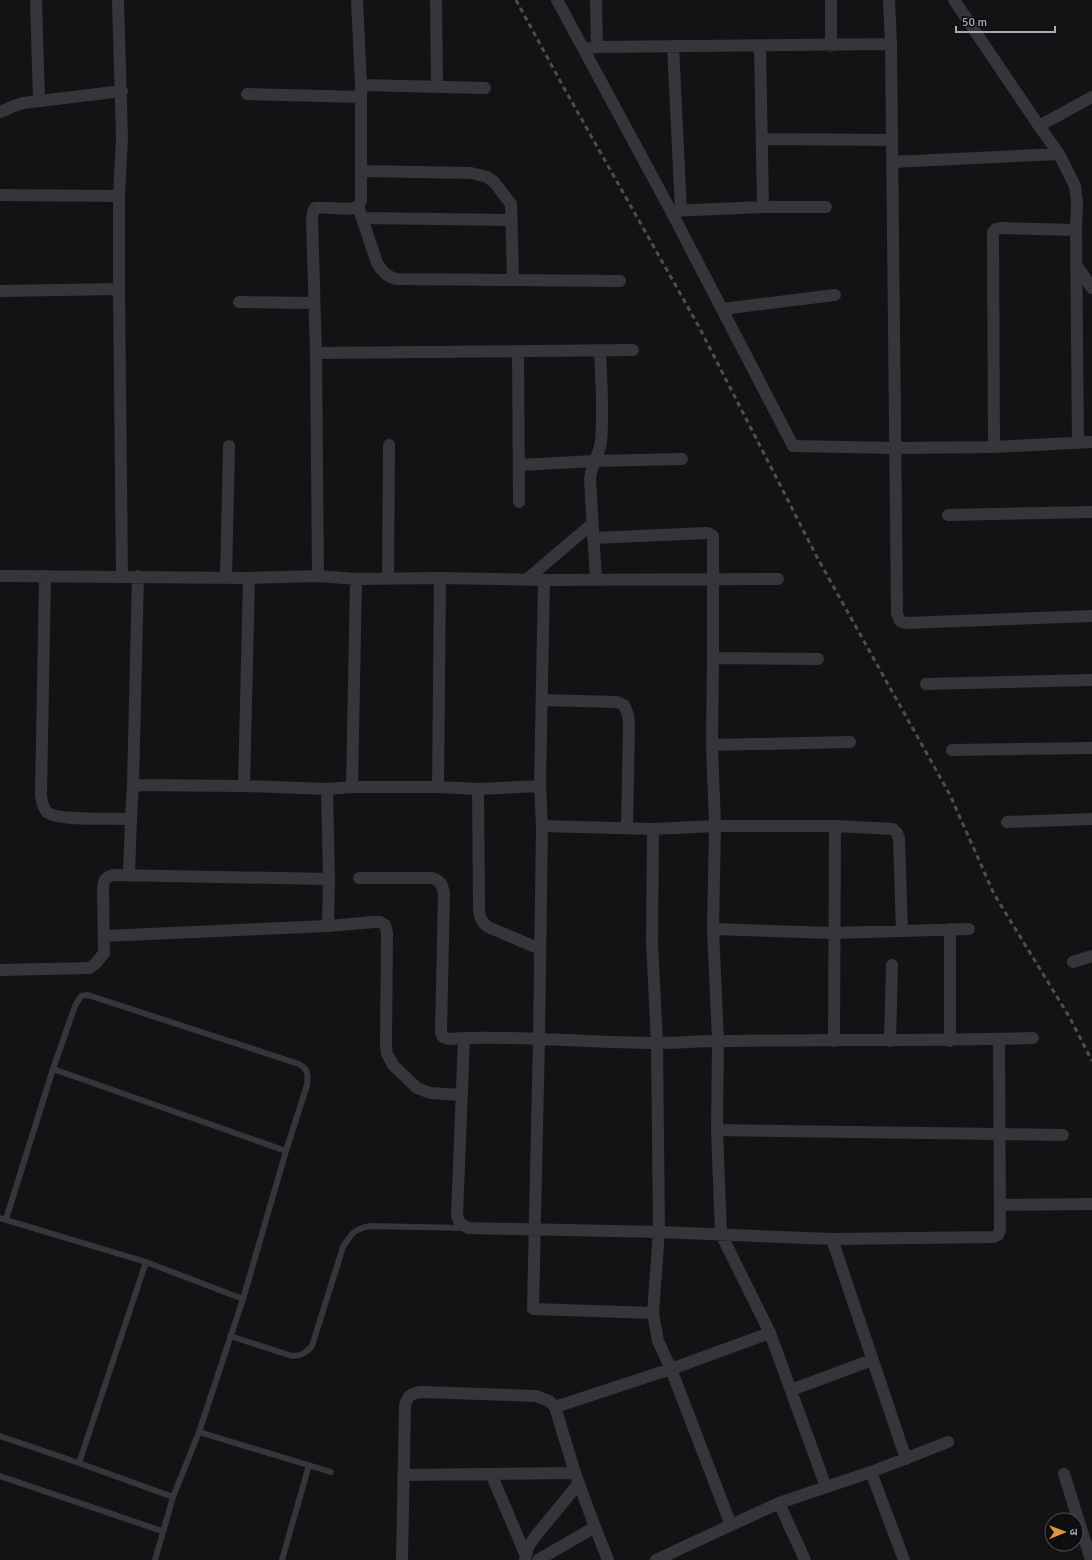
<svg xmlns="http://www.w3.org/2000/svg" width="1092" height="1560" viewBox="0 0 1092 1560" font-family="Signika,'Noto Sans Devanagari',sans-serif">
  <style>
    .lines { fill: none; stroke-linecap: round; stroke-linejoin: round }
    .service { stroke: #343639; stroke-width: 6 }
    .minor { stroke: #343639; stroke-width: 12 }
    .rail { stroke: #4c4e52; stroke-width: 3; stroke-dasharray: 5 4; stroke-linecap: butt }
  </style>
  <rect width="100%" height="100%" fill="#131315"/>
  <g class="lines">
    <path class="service" d="M 53,1069 L 286,1151
      M 0,1218 L 146,1262 L 243,1299
      M 6,1219 L 53,1069 L 75,1006 L 81,996 L 88,995 L 94,997 L 299,1064 C 309,1070 308,1075 307,1085 L 286,1151 L 243,1299 L 199,1432 L 173,1497 L 155,1560
      M 230,1336 L 292,1356 C 301,1356 306,1353 312,1346 L 343,1247 C 351,1234 354,1229 370,1226 L 465,1228
      M 199,1432 L 331,1472
      M 0,1436 L 79,1463 L 146,1262
      M 79,1463 L 173,1497
      M 0,1476 L 162,1531
      M 282,1560 L 309,1465"/>
    <path class="minor" d="M 36,0 L 39,101
      M 118,0 L 122,138 L 119,196 L 119,289 L 122,576
      M 436,0 L 437,86
      M 557,0 L 671,211 L 793,446 L 895,448 L 994,447 L 1092,442
      M 596,0 L 597,47
      M 889,0 L 891,44 L 897,614 L 900,621 L 906,623 L 1092,616
      M 954,0 L 1039,126 L 1059,154 L 1075,186 L 1077,202 L 1076,230 L 1078,443
      M 673,46 L 681,210
      M 831,46 L 831,0
      M 584,49 L 597,47 L 891,44
      M 361,85 L 485,88
      M 247,94 L 361,97
      M 0,112 L 14,106 L 23,103 L 122,91
      M 1039,126 L 1092,97
      M 763,139 L 892,140
      M 892,162 L 1059,154
      M 362,171 L 471,173 L 487,177 L 494,182 L 511,204 L 513,280
      M 0,195 L 119,196
      M 358,206 L 377,263 C 382,271 386,276 396,279 L 620,281
      M 763,207 L 826,207
      M 671,211 L 763,207 L 760,46
      M 362,218 L 512,220
      M 1077,266 L 1092,288
      M 0,291 L 119,289
      M 239,302 L 314,303
      M 722,309 L 835,295
      M 518,351 L 519,502
      M 316,353 L 633,350
      M 994,447 L 993,232 L 996,229 L 1002,228 L 1076,230
      M 519,465 L 595,461 L 682,459
      M 948,515 L 1092,512
      M 593,538 L 707,533 L 710,534 L 713,536 L 713,658 L 712,745 L 715,826 L 713,929 L 718,1041 L 717,1130 L 721,1234 L 770,1333 L 826,1487
      M 0,576 L 249,578 L 318,576 L 356,579 L 440,578 L 544,580 L 778,579
      M 45,576 L 41,795 C 42,801 42,807 47,812 C 55,821 116,818 131,819
      M 318,576 L 316,353 L 312,219 L 313,212 L 315,208 C 326,206 350,212 358,206 C 358,206 361,201 361,201 L 361,85 L 357,0
      M 226,578 L 229,446
      M 388,578 L 389,445
      M 596,579 L 590,480 C 590,466 600,455 601,441 C 604,412 601,380 600,350
      M 526,580 L 593,523
      M 544,580 L 540,786 L 542,826 L 539,1038 L 533,1309 L 653,1313
      M 713,658 L 818,659
      M 926,684 L 1092,680
      M 542,700 L 617,702 L 624,705 L 628,715 L 629,725 L 627,828
      M 712,745 L 850,742
      M 952,750 L 1092,748
      M 133,785 L 244,786 L 327,789
      M 244,786 L 249,578
      M 352,787 L 356,579
      M 438,787 L 440,578
      M 478,789 L 479,905 C 479,916 480,921 488,927 L 540,949
      M 1007,822 L 1092,819
      M 542,826 L 653,829 L 715,826 L 835,826 L 893,829 L 897,833 L 899,839 L 902,931
      M 653,829 L 652,942 L 657,1043 L 659,1232 L 653,1313 L 658,1341 L 671,1369 L 731,1525 L 779,1503 L 871,1472 L 948,1442
      M 129,876 L 131,819 L 133,785 L 138,576
      M 359,878 L 432,878 C 441,881 442,884 444,893 L 441,1033 L 443,1037 L 448,1039 L 464,1038
      M 328,926 L 329,879 L 327,789 L 352,787 L 438,787 L 478,789 L 540,786
      M 713,929 L 833,933 L 969,929
      M 104,936 L 328,926 L 374,922 L 380,922 L 385,925 L 387,933 L 386,1044 L 387,1054 L 393,1065 L 417,1088 L 430,1093 L 462,1095
      M 1073,962 L 1092,956
      M 0,970 L 90,968 L 97,962 L 104,953 L 103,888 C 104,880 105,877 113,875 L 329,879
      M 999,1039 L 1000,1230 L 998,1235 L 994,1237 L 832,1239 L 659,1232 L 468,1228 L 460,1223 L 457,1216 L 464,1038 C 528,1036 593,1043 657,1043 C 678,1043 698,1041 718,1041 C 823,1039 928,1041 1033,1038
      M 834,1041 L 835,826
      M 890,1041 L 892,965
      M 950,1041 L 950,929
      M 717,1130 L 1063,1135
      M 1000,1205 L 1092,1204
      M 832,1239 L 906,1459
      M 791,1390 L 872,1360
      M 871,1472 L 904,1560
      M 491,1474 L 526,1556
      M 1064,1474 L 1091,1560
      M 403,1475 L 575,1473
      M 779,1503 L 805,1560
      M 595,1527 L 608,1560
      M 402,1560 L 405,1405 C 408,1395 412,1393 422,1392 L 536,1396 L 549,1401 L 555,1407
      M 525,1560 L 528,1547 L 534,1538 L 579,1483
      M 538,1560 L 595,1527 L 575,1473 L 555,1407 L 671,1369 L 770,1333
      M 656,1560 L 731,1525"/>
    <path class="rail" d="M 516,0 L 564,88 L 698,325 L 818,559 L 950,795 L 994,894 L 1070,1018 L 1092,1061"/>
  </g>
  <g transform="translate(1064 1532) rotate(89)"><circle r="19" fill="#0e0e10" stroke="#4b4d52"/>
  <path d="M0-3L7 15L0 10L-7 15Z" fill="#e1933f"/>
  <text y="-6" font-size="11" font-weight="bold" text-anchor="middle" fill="#a6acb4">उ</text>
  </g>
  <path d="M956 26v6h99v-6" fill="none" stroke="#a6acb4" stroke-width="2"/>
  <text x="962" y="26" font-size="12" fill="#a6acb4" stroke="#0e0e10" stroke-width="3" paint-order="stroke">50 m</text>
</svg>
